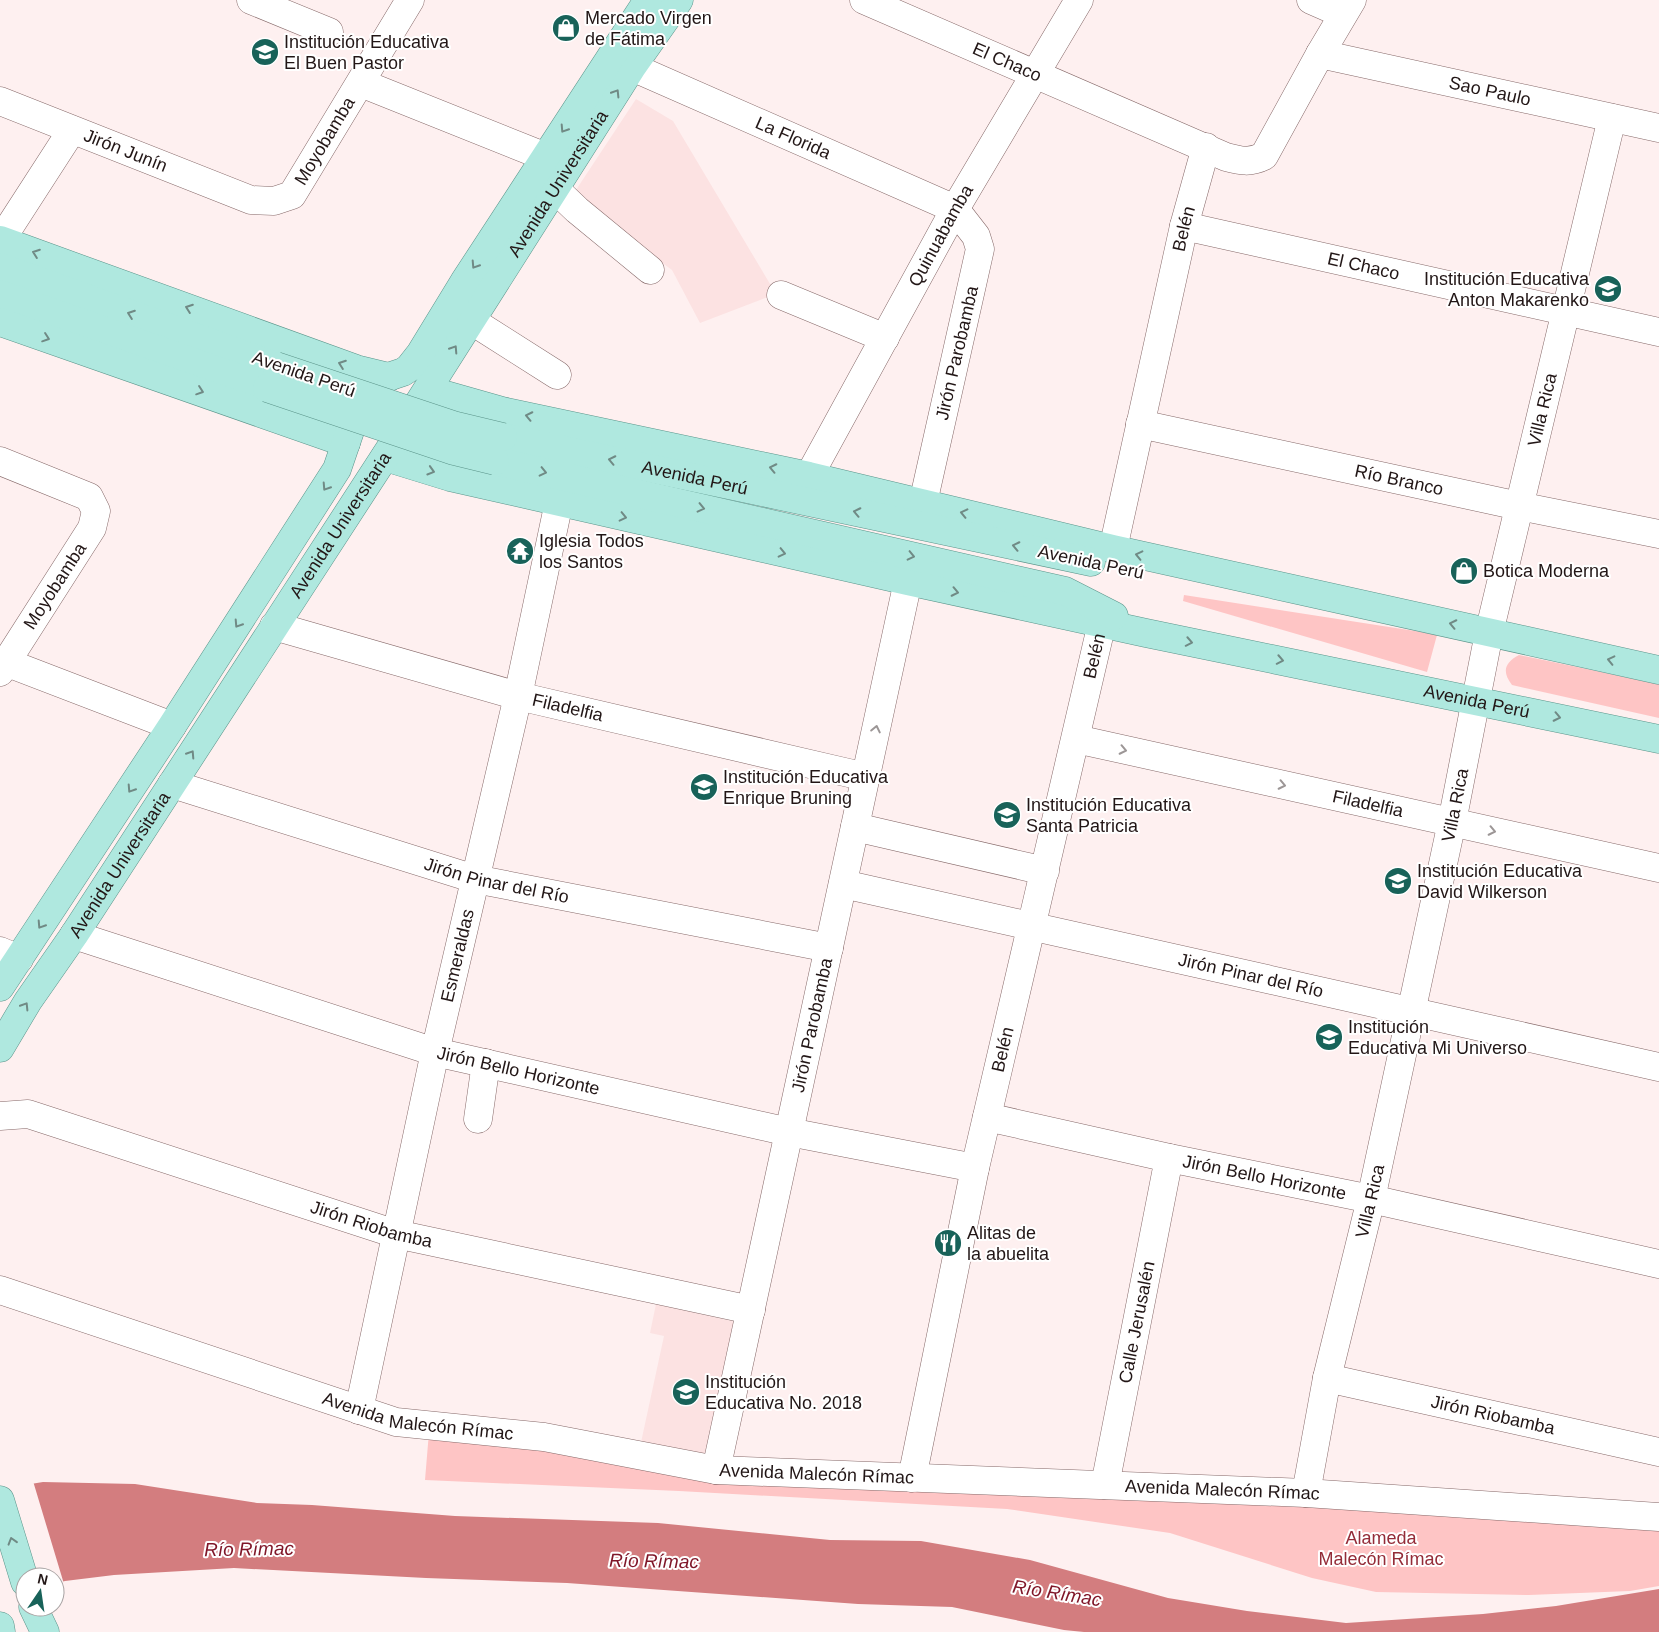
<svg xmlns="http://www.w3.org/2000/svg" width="1659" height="1632" viewBox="0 0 1659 1632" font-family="Arial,sans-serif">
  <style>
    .built { fill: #fce2e2 }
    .green { fill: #fec5c5 }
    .water { fill: #d37d7f }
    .pier { fill: #fef0f0 }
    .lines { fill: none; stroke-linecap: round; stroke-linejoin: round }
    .minor-casing { stroke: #866969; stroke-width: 29 }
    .major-casing { stroke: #5b948a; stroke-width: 29 }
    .minor { stroke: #fff; stroke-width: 28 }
    .major { stroke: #afe8df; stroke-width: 28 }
    .major-bridge-casing { stroke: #5b948a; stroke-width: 29; stroke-linecap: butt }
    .major-bridge { stroke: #afe8df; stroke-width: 28 }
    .oneway { stroke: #708a85 }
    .oneway2 { stroke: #9c9696 }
    .labels { text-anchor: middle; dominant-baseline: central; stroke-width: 4; stroke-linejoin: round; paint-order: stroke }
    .poi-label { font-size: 18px; fill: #221616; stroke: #fff; text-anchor: start }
    .street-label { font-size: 18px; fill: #221616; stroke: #fff }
    .park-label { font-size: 18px; fill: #942c38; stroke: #fff }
    .water-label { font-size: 19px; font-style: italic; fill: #7f1628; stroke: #fff }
  </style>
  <rect width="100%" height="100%" fill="#fef0f0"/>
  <path class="built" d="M 636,99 L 673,121 L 776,294 L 700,323 L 672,270 L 572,196 Z
    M 656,1304 L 736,1322 L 705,1462 L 640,1447 L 664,1336 L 650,1333 Z"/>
  <path class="green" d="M 1184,595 L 1415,631 L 1437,635 L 1427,672 L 1183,601 Z
    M 1519,655 L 1659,684 L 1659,718 L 1512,685 C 1502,672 1504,663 1519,655 Z
    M 429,1432 L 561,1446 L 1659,1523 L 1659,1586 L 1630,1591 L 1529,1595 L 1376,1592 L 1312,1578 L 1170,1533 L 1007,1509 L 679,1491 L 425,1480 Z"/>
  <path class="water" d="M 43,1482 L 135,1484 L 257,1503 L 312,1505 L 455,1516 L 658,1523 L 830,1540 L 921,1541 L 1030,1560 L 1168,1598 L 1247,1611 L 1346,1623 L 1483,1614 L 1556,1606 L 1659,1589 L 1659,1632 L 1084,1632 L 1064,1630 L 952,1607 L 858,1604 L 567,1583 L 426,1578 L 234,1568 L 114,1575 L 65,1581 L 55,1584 L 55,1577 L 0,1489 Z"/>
  <path class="pier" d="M 33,1481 L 64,1584 L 55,1587 L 55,1577 L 25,1577 L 25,1596 L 0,1603 L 0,1487 Z"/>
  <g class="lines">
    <defs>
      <g id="minor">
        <path d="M 251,0 L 329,32"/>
        <path id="s1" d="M 864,0 L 1226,157 C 1241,161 1250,163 1264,156 L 1320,54 L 1352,0"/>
        <path d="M 1311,0 L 1343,14"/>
        <path id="s2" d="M 1320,54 L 1659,128"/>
        <path id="s3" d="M 632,67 L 955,209 L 976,236 L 980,249 L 923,503"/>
        <path d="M 361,83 L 546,157"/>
        <path id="s4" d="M 0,101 L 251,200 L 274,201 L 292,195 L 410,0"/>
        <path d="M 555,189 L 577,210 L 650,270"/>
        <path id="s5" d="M 1184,226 L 1659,332"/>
        <path d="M 1,240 L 72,130"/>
        <path d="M 781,295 L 885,338"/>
        <path d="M 472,321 L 557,375"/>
        <path id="s6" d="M 1140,424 L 1519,506 L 1659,534"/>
        <path d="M 0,461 L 89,497 L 96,511 L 92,528 L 0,672"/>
        <path id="s7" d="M 809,476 L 955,209 L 1079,0"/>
        <path id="s8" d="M 1113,549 L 1184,226 L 1206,147"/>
        <path id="s9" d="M 274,626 L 518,696 L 866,777"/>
        <path d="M 0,660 L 172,726"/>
        <path id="s10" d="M 1076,739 L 1659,868"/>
        <path id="s11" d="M 172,784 L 475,879 L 829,948"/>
        <path d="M 855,827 L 1045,871"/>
        <path id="s12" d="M 843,884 L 1659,1067"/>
        <path id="s13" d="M 74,935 L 435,1052 L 789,1132 L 975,1168"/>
        <path d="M 0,951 L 19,959"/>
        <path id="s14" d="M 0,1116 L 28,1114 L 396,1234 L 751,1310"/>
        <path id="s15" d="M 987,1117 L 1169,1158 L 1371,1199 L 1659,1264"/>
        <path d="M 478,1119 L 486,1063"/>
        <path id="s16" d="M 0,1290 L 396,1422 L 544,1437 L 716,1470 L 1306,1493 L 1659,1517"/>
        <path id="s17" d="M 1327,1378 L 1659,1452"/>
        <path id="s18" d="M 359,1410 L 435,1052 L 518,696 L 559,502"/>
        <path id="s19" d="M 716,1470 L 908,581"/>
        <path id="s20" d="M 912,1478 L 975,1168 L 1102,623"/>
        <path id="s21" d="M 1105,1485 L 1169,1158"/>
        <path id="s22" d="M 1306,1493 L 1327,1378 L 1371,1199 L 1452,822 L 1489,633 L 1612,118"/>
      </g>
      <g id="major">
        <path d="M 0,240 L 356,369 L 389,377"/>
        <path d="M 0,267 L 276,366"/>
        <path d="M 0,294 L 267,388"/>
        <path d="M 0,322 L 346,443"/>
        <path d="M 428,390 L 502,411 L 809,476 L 1113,549 L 1659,670"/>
        <path id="s23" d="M 418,404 L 632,67 L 679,0"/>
        <path id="s24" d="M 503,437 L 1091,562"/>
        <path id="s25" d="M 385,457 L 450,477 L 908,581 L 1146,633 L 1659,739"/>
        <path d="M 495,461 L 1065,591 L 1114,616"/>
        <path d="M 0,987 L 172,726 L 337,469 L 353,422 L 362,403 L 370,391 L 382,379 L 403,372 L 409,368 L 420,354 L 464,282 L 648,0"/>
        <path id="s26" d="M 0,1048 L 28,1001 L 74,935 L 395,441"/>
        <path d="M 0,1500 L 25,1582"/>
        <path d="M 33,1607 L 45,1632"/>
        <path d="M 0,1626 L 1,1632"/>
      </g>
    </defs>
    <use href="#minor" class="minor-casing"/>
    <use href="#major" class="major-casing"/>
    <use href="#minor" class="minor"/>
    <use href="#major" class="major"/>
    <defs>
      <path id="major-bridge" d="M 276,366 L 453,425 L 503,437
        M 267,388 L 454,451 L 495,461"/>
    </defs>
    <use href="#major-bridge" class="major-bridge-casing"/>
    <use href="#major-bridge" class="major-bridge"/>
  </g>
  <defs><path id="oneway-chevron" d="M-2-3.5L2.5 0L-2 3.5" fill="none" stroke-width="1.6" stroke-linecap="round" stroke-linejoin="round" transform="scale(1.25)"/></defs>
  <g class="oneway">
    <use href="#oneway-chevron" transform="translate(616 93) rotate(-58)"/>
    <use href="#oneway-chevron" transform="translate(564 129) rotate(123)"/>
    <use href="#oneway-chevron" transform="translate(36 253) rotate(-160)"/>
    <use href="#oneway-chevron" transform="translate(475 265) rotate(123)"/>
    <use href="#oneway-chevron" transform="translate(189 308) rotate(-160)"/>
    <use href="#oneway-chevron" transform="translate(131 314) rotate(-160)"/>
    <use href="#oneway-chevron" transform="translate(46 338) rotate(19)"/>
    <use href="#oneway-chevron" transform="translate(454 349) rotate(-57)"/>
    <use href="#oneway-chevron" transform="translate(342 364) rotate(-160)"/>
    <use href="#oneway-chevron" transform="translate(200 391) rotate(19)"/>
    <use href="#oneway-chevron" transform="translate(529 416) rotate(-168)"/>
    <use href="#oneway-chevron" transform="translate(612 460) rotate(-168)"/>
    <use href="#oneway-chevron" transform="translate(773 468) rotate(-168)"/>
    <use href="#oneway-chevron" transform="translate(431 471) rotate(17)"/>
    <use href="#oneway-chevron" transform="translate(543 472) rotate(13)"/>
    <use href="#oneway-chevron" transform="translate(326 487) rotate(123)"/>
    <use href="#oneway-chevron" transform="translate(701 508) rotate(13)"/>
    <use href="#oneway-chevron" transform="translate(857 512) rotate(-168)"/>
    <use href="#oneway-chevron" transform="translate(964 513) rotate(-167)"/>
    <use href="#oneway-chevron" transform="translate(623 517) rotate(13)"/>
    <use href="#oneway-chevron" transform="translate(1016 546) rotate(-168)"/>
    <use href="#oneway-chevron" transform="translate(782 553) rotate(13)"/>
    <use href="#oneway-chevron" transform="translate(1139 555) rotate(-167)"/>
    <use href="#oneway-chevron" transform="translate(911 556) rotate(13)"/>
    <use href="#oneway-chevron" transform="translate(955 592) rotate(12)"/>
    <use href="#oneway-chevron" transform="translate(238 624) rotate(123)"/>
    <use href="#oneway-chevron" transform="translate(1453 624) rotate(-168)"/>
    <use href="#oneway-chevron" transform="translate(1189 642) rotate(11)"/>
    <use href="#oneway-chevron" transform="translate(1280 660) rotate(11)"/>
    <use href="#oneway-chevron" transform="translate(1611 660) rotate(-167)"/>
    <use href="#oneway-chevron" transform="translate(1557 717) rotate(12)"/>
    <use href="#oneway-chevron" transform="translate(191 754) rotate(-57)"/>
    <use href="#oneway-chevron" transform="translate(131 789) rotate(123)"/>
    <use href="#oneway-chevron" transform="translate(41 925) rotate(123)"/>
    <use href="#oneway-chevron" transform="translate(25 1006) rotate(-58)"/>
    <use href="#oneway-chevron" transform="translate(12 1541) rotate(-107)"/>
  </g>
  <g class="oneway2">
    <use href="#oneway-chevron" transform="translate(876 729) rotate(-78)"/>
    <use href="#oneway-chevron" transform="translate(1123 750) rotate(12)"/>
    <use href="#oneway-chevron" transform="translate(1282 785) rotate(12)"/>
    <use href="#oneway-chevron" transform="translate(1492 831) rotate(12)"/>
  </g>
  <defs>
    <symbol id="shop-disc" viewBox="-11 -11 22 22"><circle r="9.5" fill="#186259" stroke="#fff"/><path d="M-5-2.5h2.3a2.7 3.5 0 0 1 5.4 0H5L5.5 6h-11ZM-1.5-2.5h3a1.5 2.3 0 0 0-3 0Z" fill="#fff"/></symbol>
    <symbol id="school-disc" viewBox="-11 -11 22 22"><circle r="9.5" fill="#186259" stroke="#fff"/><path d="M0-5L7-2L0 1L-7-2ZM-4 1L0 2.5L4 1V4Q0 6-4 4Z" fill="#fff"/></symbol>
    <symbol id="temple-disc" viewBox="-11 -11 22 22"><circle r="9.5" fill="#186259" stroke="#fff"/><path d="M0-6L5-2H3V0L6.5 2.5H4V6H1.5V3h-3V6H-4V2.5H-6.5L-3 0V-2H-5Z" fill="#fff"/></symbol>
    <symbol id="restaurant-disc" viewBox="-11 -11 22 22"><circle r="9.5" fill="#186259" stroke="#fff"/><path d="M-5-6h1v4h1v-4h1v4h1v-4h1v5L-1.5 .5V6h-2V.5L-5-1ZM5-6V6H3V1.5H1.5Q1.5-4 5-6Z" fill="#fff"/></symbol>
  </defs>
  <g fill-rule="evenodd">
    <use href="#shop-disc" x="550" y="12" width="32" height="32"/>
    <use href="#school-disc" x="249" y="36" width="32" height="32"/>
    <use href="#school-disc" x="1592" y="273" width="32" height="32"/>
    <use href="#temple-disc" x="504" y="535" width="32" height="32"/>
    <use href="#shop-disc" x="1448" y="555" width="32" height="32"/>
    <use href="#school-disc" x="688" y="771" width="32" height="32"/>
    <use href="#school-disc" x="991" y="799" width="32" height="32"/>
    <use href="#school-disc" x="1382" y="865" width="32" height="32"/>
    <use href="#school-disc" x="1313" y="1021" width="32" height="32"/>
    <use href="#restaurant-disc" x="932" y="1227" width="32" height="32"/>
    <use href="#school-disc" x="670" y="1376" width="32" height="32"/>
  </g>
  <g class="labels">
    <g class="poi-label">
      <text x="585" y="18">Mercado Virgen<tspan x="585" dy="21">de Fátima</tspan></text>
      <text x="284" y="42">Institución Educativa<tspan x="284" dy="21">El Buen Pastor</tspan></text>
      <text x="1589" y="279" text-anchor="end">Institución Educativa<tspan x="1589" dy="21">Anton Makarenko</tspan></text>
      <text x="539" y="541">Iglesia Todos<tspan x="539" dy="21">los Santos</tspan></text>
      <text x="1483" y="571">Botica Moderna</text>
      <text x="723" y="777">Institución Educativa<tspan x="723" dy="21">Enrique Bruning</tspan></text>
      <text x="1026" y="805">Institución Educativa<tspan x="1026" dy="21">Santa Patricia</tspan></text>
      <text x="1417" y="871">Institución Educativa<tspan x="1417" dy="21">David Wilkerson</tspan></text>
      <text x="1348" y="1027">Institución<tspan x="1348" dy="21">Educativa Mi Universo</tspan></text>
      <text x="967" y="1233">Alitas de<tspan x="967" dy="21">la abuelita</tspan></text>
      <text x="705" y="1382">Institución<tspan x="705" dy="21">Educativa No. 2018</tspan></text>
    </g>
    <g class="street-label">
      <text stroke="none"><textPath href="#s1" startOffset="156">El Chaco</textPath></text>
      <text stroke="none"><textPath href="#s2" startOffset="174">Sao Paulo</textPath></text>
      <text stroke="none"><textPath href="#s3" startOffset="176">La Florida</textPath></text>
      <text stroke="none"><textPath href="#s4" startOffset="375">Moyobamba</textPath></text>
      <text stroke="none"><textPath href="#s4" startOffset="135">Jirón Junín</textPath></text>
      <text stroke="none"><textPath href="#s23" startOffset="261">Avenida Universitaria</textPath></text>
      <text stroke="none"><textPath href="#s8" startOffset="328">Belén</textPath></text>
      <text stroke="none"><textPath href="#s7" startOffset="274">Quinuabamba</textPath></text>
      <text stroke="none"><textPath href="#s5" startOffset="184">El Chaco</textPath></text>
      <text transform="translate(957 353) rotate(-77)">Jirón Parobamba</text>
      <text transform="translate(304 374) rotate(19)">Avenida Perú</text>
      <text stroke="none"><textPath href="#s22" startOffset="1109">Villa Rica</textPath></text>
      <text stroke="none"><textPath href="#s24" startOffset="196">Avenida Perú</textPath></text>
      <text stroke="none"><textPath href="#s6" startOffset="265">Río Branco</textPath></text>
      <text stroke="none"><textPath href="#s26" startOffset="624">Avenida Universitaria</textPath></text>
      <text transform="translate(1091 562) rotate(12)">Avenida Perú</text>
      <text transform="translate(55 586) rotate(-57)">Moyobamba</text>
      <text stroke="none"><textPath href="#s20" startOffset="842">Belén</textPath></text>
      <text stroke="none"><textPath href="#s25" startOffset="1119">Avenida Perú</textPath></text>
      <text stroke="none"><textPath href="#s9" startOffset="305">Filadelfia</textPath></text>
      <text stroke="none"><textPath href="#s10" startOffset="299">Filadelfia</textPath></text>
      <text stroke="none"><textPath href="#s22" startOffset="704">Villa Rica</textPath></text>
      <text stroke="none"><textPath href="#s26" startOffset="219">Avenida Universitaria</textPath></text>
      <text stroke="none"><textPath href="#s11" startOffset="339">Jirón Pinar del Río</textPath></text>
      <text stroke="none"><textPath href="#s18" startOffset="465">Esmeraldas</textPath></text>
      <text stroke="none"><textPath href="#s12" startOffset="418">Jirón Pinar del Río</textPath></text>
      <text stroke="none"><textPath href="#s19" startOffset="455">Jirón Parobamba</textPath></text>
      <text stroke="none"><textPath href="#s20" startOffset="438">Belén</textPath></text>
      <text stroke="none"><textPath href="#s13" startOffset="465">Jirón Bello Horizonte</textPath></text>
      <text stroke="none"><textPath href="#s15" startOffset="284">Jirón Bello Horizonte</textPath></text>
      <text stroke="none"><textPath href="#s22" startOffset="299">Villa Rica</textPath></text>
      <text stroke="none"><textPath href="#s14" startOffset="389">Jirón Riobamba</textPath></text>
      <text stroke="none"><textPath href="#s21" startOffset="166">Calle Jerusalén</textPath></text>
      <text stroke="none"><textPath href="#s16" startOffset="438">Avenida Malecón Rímac</textPath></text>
      <text stroke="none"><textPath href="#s17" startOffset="170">Jirón Riobamba</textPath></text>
      <text stroke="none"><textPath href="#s16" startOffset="842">Avenida Malecón Rímac</textPath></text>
      <text stroke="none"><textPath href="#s16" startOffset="1248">Avenida Malecón Rímac</textPath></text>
    </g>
    <g class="park-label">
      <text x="1381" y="1538">Alameda<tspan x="1381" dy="21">Malecón Rímac</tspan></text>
    </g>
    <g class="water-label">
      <text transform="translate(249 1549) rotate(-1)">Río Rímac</text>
      <text transform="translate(654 1561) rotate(1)">Río Rímac</text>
      <text transform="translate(1057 1593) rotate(9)">Río Rímac</text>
    </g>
  </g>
  <g transform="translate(40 1592) rotate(13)"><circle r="24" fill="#ffffff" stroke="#a7a2a2"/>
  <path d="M0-4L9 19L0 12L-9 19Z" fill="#186259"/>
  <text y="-8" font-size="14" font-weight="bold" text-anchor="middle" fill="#221616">N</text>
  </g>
</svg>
